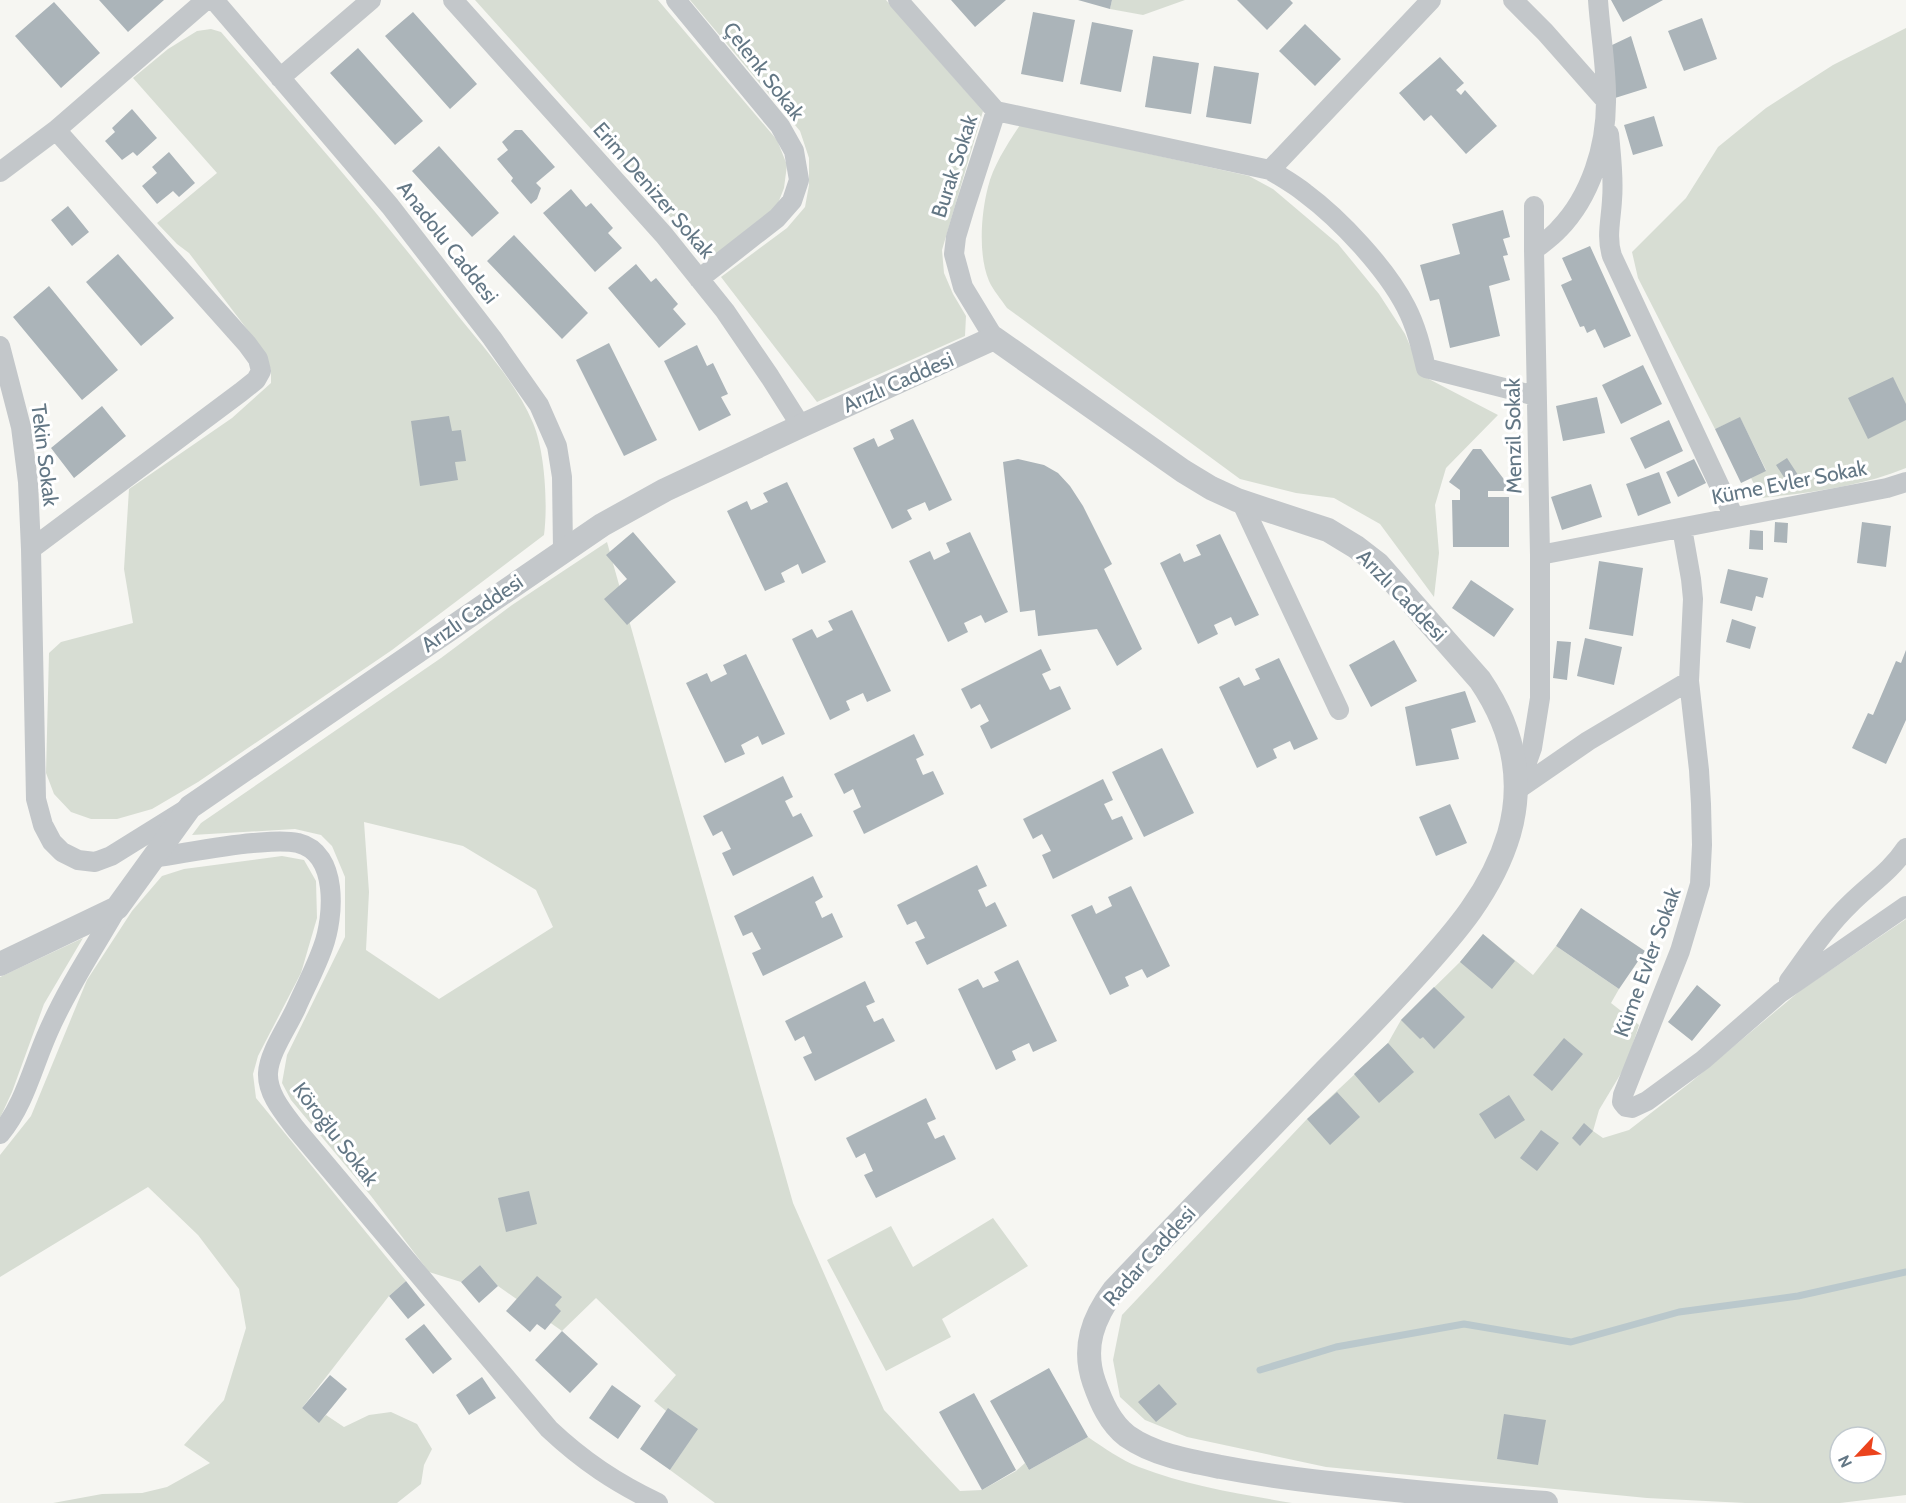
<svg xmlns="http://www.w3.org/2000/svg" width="1906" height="1503" viewBox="0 0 1906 1503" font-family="Cabin,sans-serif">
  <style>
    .green { fill: #d7ddd3; fill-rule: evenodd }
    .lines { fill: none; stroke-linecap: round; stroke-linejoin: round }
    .stream { stroke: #bac8cc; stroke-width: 7 }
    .building { fill: #abb4b9 }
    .minor { stroke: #c3c7ca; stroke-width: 20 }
    .tertiary { stroke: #c3c7ca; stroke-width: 24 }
    .labels { text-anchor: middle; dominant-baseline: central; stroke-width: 6; stroke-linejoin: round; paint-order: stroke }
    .street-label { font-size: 21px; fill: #637785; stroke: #fff }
  </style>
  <rect width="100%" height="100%" fill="#f6f6f2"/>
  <path class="green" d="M 475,0 L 658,0 L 777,140 L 787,165 L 784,188 L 777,206 L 709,260 Z
    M 690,0 L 886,0 L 983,111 L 942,250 L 944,273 L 953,294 L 966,316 L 965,336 L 817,402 L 721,277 L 787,228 L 805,207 L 809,185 L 809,158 L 800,131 Z
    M 1112,0 L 1185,0 L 1143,15 L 1110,9 Z
    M 1906,28 L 1906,468 C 1863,486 1808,493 1761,498 L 1751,478 L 1766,470 L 1740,418 L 1715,429 L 1638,278 L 1632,252 L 1686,198 L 1718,147 L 1766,108 L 1833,65 Z
    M 211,29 L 221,32 C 300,123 379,213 452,308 C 480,344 515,380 533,423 C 545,451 548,505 544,535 L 392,650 L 198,782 L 152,809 L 117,819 L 91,819 L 71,812 L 54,794 L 46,773 L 49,653 L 61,642 L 133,623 L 124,569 L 129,489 L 232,418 L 271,383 L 271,370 L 262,349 L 189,253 L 177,244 L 157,223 L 217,173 L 133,78 L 168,49 L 197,31 Z
    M 1020,125 L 1249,176 L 1273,189 L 1338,244 L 1379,294 L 1405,334 L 1423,376 L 1498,415 L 1446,468 L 1435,505 L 1439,553 L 1434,597 L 1380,524 L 1334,498 L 1296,493 L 1240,479 L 1007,308 C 1001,299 993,290 989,281 C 978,255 981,214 988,187 C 993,166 1008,143 1020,125 Z
    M 607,542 L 793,1203 L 884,1410 L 960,1491 L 982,1490 L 1016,1471 L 1025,1463 L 1029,1470 L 1088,1437 C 1104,1448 1121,1460 1139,1467 C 1188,1486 1240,1494 1292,1503 L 715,1503 L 670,1470 L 694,1434 L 654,1401 L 676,1375 L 596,1298 L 562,1331 L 498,1286 L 480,1265 L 461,1282 L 429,1272 L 371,1196 L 291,1100 L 282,1083 L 287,1055 L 345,937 L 345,877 L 332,846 L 321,835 L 295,829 L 192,835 L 201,823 L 441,658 L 512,605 ZM 364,822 L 463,846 L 536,890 L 553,927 L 439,999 L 366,950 L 369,892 Z
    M 282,856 L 304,860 L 316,881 L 317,918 L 301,973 L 258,1056 L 253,1074 L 256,1098 L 406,1281 L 389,1296 L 302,1408 L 319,1422 L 326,1415 L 344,1427 L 369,1415 L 391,1412 L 417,1424 L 432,1449 L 424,1465 L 421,1484 L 397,1503 L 53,1503 L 102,1494 L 142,1493 L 167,1487 L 210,1463 L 184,1445 L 224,1400 L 246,1328 L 239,1289 L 198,1235 L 148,1187 L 0,1277 L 0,1155 L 31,1116 L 87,980 L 132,911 L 162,876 L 184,869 Z
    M 1906,919 L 1906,1495 L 1840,1503 L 1745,1503 L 1647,1498 L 1326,1467 L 1187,1437 L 1145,1420 L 1120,1397 L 1113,1360 L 1122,1315 L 1307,1119 L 1388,1043 L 1401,1020 L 1460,962 L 1483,934 L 1533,975 L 1556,946 L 1619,989 L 1611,1003 L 1639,1025 L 1626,1065 L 1599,1110 L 1593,1131 L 1603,1138 L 1629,1130 L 1691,1082 L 1801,990 ZM 1840,1437 L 1876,1437 L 1876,1473 L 1840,1473 Z
    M 83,938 L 44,1004 L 12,1092 L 0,1118 L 0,977 Z
    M 993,1218 L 1028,1266 L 942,1319 L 951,1337 L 886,1371 L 827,1260 L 891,1226 L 913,1267 Z"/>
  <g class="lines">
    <path class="stream" d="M 1260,1370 L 1336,1347 L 1464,1324 L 1571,1342 L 1679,1312 L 1798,1296 L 1906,1272"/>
  </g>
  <path class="building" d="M 99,0 L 164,0 L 128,32 Z
    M 951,0 L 1006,0 L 975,27 Z
    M 1078,0 L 1112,0 L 1110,9 Z
    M 1237,0 L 1290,0 L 1293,3 L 1267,30 Z
    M 1611,0 L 1663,0 L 1623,22 Z
    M 54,2 L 100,53 L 61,88 L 15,36 Z
    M 413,12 L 477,84 L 450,109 L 385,36 Z
    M 1033,12 L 1075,20 L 1063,82 L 1021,74 Z
    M 1702,18 L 1717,59 L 1684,71 L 1668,31 Z
    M 1092,22 L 1133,30 L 1121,92 L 1080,84 Z
    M 1305,24 L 1341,59 L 1315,86 L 1279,51 Z
    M 1631,36 L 1647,88 L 1615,98 L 1610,46 Z
    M 358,48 L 423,121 L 395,145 L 330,73 Z
    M 1153,56 L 1199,63 L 1191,114 L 1145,107 Z
    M 1440,57 L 1464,83 L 1456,90 L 1461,95 L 1465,90 L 1497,126 L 1466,154 L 1431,115 L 1424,121 L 1399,93 Z
    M 1214,66 L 1259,73 L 1251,124 L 1206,117 Z
    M 132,109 L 157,138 L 137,156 L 133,152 L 122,160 L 105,141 L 115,132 L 112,128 Z
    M 1654,116 L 1663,146 L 1633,155 L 1624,125 Z
    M 515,130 L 522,130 L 555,167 L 536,183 L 541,188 L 537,199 L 531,204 L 511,181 L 513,178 L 497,159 L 508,150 L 502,142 Z
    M 439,146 L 499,213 L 472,237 L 412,171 Z
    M 169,152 L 195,183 L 179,197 L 173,191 L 157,204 L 142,186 L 157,173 L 152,167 Z
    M 571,189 L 586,207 L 591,203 L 613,228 L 608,233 L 622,248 L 595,272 L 543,213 Z
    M 68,206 L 89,232 L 72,246 L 51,220 Z
    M 1503,210 L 1510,237 L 1503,239 L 1508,255 L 1503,256 L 1510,280 L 1489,286 L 1500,336 L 1450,348 L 1439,299 L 1430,301 L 1420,265 L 1460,254 L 1452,224 Z
    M 514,235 L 588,313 L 562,339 L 487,261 Z
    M 1590,246 L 1631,336 L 1604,348 L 1595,329 L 1587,333 L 1584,326 L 1580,327 L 1561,285 L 1572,280 L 1562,258 Z
    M 118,254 L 174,318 L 141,346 L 86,282 Z
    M 636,264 L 651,282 L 656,278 L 678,304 L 673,309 L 686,324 L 659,348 L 608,288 Z
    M 49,286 L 118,370 L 82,400 L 13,317 Z
    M 609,343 L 657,440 L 624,456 L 576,360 Z
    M 697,345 L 707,366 L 713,363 L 728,394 L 721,397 L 731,415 L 699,431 L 664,361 Z
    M 1643,365 L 1662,404 L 1621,424 L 1602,385 Z
    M 1893,377 L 1906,404 L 1906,420 L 1868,439 L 1848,398 Z
    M 1597,397 L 1605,433 L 1563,441 L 1556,406 Z
    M 102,406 L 126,436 L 74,478 L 51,448 Z
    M 449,416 L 452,431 L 461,430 L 466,461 L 455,462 L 458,480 L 420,486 L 411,421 Z
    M 1740,417 L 1766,471 L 1741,483 L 1715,429 Z
    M 913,419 L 952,500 L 929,511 L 925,502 L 907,510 L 912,519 L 892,529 L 853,448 L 874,438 L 878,447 L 894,439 L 890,430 Z
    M 1669,420 L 1683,451 L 1645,469 L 1630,438 Z
    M 1473,449 L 1481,449 L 1506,482 L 1506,491 L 1488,491 L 1488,497 L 1509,497 L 1509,547 L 1453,547 L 1452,500 L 1460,500 L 1460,490 L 1449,482 Z
    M 1787,458 L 1800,478 L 1789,485 L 1776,465 Z
    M 1018,459 L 1044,465 L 1058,473 L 1070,486 L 1083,506 L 1112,564 L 1104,569 L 1142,649 L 1117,666 L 1097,629 L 1038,636 L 1035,610 L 1020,612 L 1003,462 Z
    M 1694,459 L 1706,483 L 1678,497 L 1666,472 Z
    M 1659,472 L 1671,503 L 1638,516 L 1626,484 Z
    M 787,482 L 826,562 L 802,574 L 798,564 L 781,573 L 785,582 L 765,591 L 727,511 L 747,501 L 751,510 L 768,502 L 763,493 Z
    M 1591,484 L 1602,517 L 1562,530 L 1551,497 Z
    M 1775,522 L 1788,523 L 1787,543 L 1774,542 Z
    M 1862,522 L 1891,526 L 1886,567 L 1857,563 Z
    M 1750,530 L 1763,531 L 1763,550 L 1749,549 Z
    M 633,532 L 676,582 L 627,625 L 604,599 L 627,579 L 606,555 Z
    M 970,532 L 1008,612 L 985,623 L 981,615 L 964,623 L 968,632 L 948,642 L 909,561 L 930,551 L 934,560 L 950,552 L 946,543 Z
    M 1220,534 L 1259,615 L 1235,626 L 1231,617 L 1214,625 L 1218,634 L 1198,644 L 1160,563 L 1180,553 L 1184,562 L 1201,555 L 1196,545 Z
    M 1599,561 L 1643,568 L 1633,636 L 1589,629 Z
    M 1728,569 L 1768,578 L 1763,598 L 1756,596 L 1752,611 L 1720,603 Z
    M 1471,580 L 1514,609 L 1494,637 L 1452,608 Z
    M 852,610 L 891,691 L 867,702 L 863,693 L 846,701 L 850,710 L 830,720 L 792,639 L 812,629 L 817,638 L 833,630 L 828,621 Z
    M 1732,619 L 1756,627 L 1750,649 L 1726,642 Z
    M 1585,638 L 1622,647 L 1614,685 L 1577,676 Z
    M 1394,640 L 1417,681 L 1371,707 L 1349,665 Z
    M 1557,641 L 1571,642 L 1567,680 L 1553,678 Z
    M 1041,649 L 1051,670 L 1042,674 L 1050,690 L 1060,686 L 1071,709 L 991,749 L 980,726 L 989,721 L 980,704 L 971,709 L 961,689 Z
    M 1906,650 L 1906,720 L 1886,764 L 1852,748 L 1868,713 L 1873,715 L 1896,661 L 1901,663 Z
    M 746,654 L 785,734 L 762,745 L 758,736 L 741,745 L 745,754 L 725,763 L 686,683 L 707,673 L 711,682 L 727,674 L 723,665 Z
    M 1279,658 L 1318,739 L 1294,750 L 1290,741 L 1273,749 L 1277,758 L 1257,768 L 1219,687 L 1239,677 L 1244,686 L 1260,679 L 1255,669 Z
    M 1465,691 L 1476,722 L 1451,729 L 1459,759 L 1416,766 L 1405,707 Z
    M 914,734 L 924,755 L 916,759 L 923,775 L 933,771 L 944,794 L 864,834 L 853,811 L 861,807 L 853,789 L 844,794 L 834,774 Z
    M 1162,748 L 1194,813 L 1144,837 L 1112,772 Z
    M 783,776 L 793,797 L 785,801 L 793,817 L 801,813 L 813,836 L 733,876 L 722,853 L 731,849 L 722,831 L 713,836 L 703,816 Z
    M 1103,779 L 1113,800 L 1104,804 L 1112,820 L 1122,816 L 1133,839 L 1053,879 L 1042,855 L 1051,851 L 1042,834 L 1033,839 L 1023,819 Z
    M 1450,804 L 1467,843 L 1436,856 L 1419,817 Z
    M 977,865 L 987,886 L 978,890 L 986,907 L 995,902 L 1007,926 L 927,965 L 915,942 L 925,938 L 916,921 L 907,925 L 897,905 Z
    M 813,876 L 823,897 L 815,902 L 822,918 L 832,913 L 843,937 L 763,976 L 752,953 L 761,949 L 752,932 L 743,936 L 734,916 Z
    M 1131,886 L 1170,966 L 1147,978 L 1142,969 L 1125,977 L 1129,986 L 1110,995 L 1071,915 L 1092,905 L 1096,914 L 1112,906 L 1108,897 Z
    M 1581,908 L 1645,951 L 1619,989 L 1556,946 Z
    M 1483,934 L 1515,961 L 1492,989 L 1460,962 Z
    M 1018,960 L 1057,1041 L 1033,1052 L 1029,1043 L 1012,1051 L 1016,1060 L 996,1070 L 958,989 L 978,979 L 983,988 L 999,981 L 994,972 Z
    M 865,981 L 875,1002 L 866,1006 L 874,1022 L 883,1018 L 895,1041 L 815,1081 L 803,1057 L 812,1053 L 804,1036 L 795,1041 L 785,1021 Z
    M 1697,985 L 1721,1005 L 1692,1041 L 1668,1022 Z
    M 1434,987 L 1465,1017 L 1434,1049 L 1423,1037 L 1420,1039 L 1401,1020 Z
    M 1564,1038 L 1583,1054 L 1552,1091 L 1533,1075 Z
    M 1388,1043 L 1414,1072 L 1379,1103 L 1354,1074 Z
    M 1337,1092 L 1360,1117 L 1330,1145 L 1307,1119 Z
    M 1509,1095 L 1525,1120 L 1495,1139 L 1479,1114 Z
    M 926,1098 L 936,1119 L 927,1123 L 935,1139 L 944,1135 L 956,1159 L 876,1198 L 864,1175 L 873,1171 L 865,1153 L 856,1158 L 846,1138 Z
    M 1584,1123 L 1593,1131 L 1580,1146 L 1572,1138 Z
    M 1541,1130 L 1559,1143 L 1537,1171 L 1520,1158 Z
    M 529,1191 L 537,1224 L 506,1232 L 498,1198 Z
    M 480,1265 L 498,1286 L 479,1303 L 461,1282 Z
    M 537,1276 L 562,1297 L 555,1305 L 561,1311 L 545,1330 L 537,1324 L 530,1332 L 506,1311 Z
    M 406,1281 L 425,1305 L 408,1319 L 389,1296 Z
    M 424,1324 L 452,1359 L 433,1374 L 405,1339 Z
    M 562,1331 L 598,1364 L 570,1393 L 535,1360 Z
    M 1049,1368 L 1088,1437 L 1029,1470 L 990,1401 Z
    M 330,1375 L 347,1389 L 319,1423 L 302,1408 Z
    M 482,1377 L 496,1398 L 469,1415 L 456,1395 Z
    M 1159,1384 L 1177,1404 L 1156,1422 L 1138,1402 Z
    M 612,1385 L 641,1406 L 618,1439 L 589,1418 Z
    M 974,1393 L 1016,1470 L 982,1490 L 939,1412 Z
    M 668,1408 L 698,1429 L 670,1470 L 640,1449 Z
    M 1504,1414 L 1546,1420 L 1538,1465 L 1497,1459 Z"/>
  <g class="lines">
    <path class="minor" d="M 214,0 L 390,206 L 492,338 L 539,405 L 557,446 L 562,477 L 563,550
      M 453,0 L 664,235 L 725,311 L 770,377 L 801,426
      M 676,0 L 780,126 L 794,151 L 799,180 L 792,201 L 777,218 L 699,279
      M 898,0 L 996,111 L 965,207 L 956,237 L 954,254 L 963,287 L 994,338
      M 1513,0 L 1545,32 L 1606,101
      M 280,78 L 371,0
      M 996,111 L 1270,170 C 1281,177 1294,184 1305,193 C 1340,219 1386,268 1406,307 C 1416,326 1421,347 1426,368 L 1536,396
      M 56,130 L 206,0
      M 1609,134 C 1611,156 1614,178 1612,200 C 1611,220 1606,237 1612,256 L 1734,517
      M 1270,170 L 1431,0
      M 0,172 L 56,130 L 247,344 L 258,359 L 261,371 L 256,380 L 241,392 L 31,549
      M 1534,250 L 1534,206
      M 0,346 L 21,427 L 28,482 L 31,549 L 36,799 L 43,825 L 52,842 L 62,852 L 78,860 L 95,862 L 111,856 L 185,810
      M 1241,501 L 1339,710
      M 1682,528 L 1691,579 L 1693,599 L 1689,681 L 1699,770 L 1701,804 L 1702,845 L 1700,884 L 1680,951 L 1623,1095 L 1622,1102 L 1626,1107 L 1632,1108 L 1647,1101 L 1703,1060 L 1780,993 L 1906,906
      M 1540,555 L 1887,488 L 1906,482
      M 1517,790 L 1532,748 L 1540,698 L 1540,555 L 1534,250 C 1543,243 1552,237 1559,229 C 1591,196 1606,146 1606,102 C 1607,70 1600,32 1598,0
      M 1517,790 L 1588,741 L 1689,681
      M 153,858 C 186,853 219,846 253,843 C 268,842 283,840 298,843 C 339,853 334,917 323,947 C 316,967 306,986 297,1006 C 289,1025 269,1052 268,1073 C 267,1094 284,1113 296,1129 L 549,1429 C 583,1461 616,1483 658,1503
      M 1789,981 C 1808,955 1826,927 1850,904 C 1869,885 1891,871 1906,848
      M 0,1134 C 25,1104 33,1065 49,1030 C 68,987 94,948 117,908"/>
    <path class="tertiary" d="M 0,964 L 117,908 L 190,807 L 602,525 L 665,490 L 801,426 L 994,338 L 1183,471 L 1211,488 L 1237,500 L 1328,530 L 1356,547 L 1378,564 L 1480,680 C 1512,727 1525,778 1509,834 C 1492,891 1455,933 1416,976 C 1386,1009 1356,1040 1325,1071 C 1255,1144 1184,1216 1114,1290 C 1093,1318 1082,1347 1094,1382 C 1101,1402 1110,1423 1127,1436 C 1154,1455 1189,1461 1221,1467 C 1257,1474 1293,1479 1329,1483 C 1401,1491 1474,1498 1546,1503"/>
  </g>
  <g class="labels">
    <g class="street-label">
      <text transform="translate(764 71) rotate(52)">Çelenk Sokak</text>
      <text transform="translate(954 166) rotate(-72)">Burak Sokak</text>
      <text transform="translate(654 190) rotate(49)">Erim Denizer Sokak</text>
      <text transform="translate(448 242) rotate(52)">Anadolu Caddesi</text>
      <text transform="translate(898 382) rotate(-24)">Arızlı Caddesi</text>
      <text transform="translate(1513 436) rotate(-91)">Menzil Sokak</text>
      <text transform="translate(45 455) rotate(83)">Tekin Sokak</text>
      <text transform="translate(1789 482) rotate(-11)">Küme Evler Sokak</text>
      <text transform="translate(1402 595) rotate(46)">Arızlı Caddesi</text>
      <text transform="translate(472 613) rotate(-35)">Arızlı Caddesi</text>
      <text transform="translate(1647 962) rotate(-70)">Küme Evler Sokak</text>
      <text transform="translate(336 1134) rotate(52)">Köroğlu Sokak</text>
      <text transform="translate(1149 1256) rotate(-48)">Radar Caddesi</text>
    </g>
  </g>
  <g transform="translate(1858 1455) rotate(244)"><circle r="28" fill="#ffffff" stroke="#c1c9ce" stroke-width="1.5"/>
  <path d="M0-4.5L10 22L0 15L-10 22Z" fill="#eb431d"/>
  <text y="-9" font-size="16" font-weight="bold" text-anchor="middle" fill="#637785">N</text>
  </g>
</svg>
